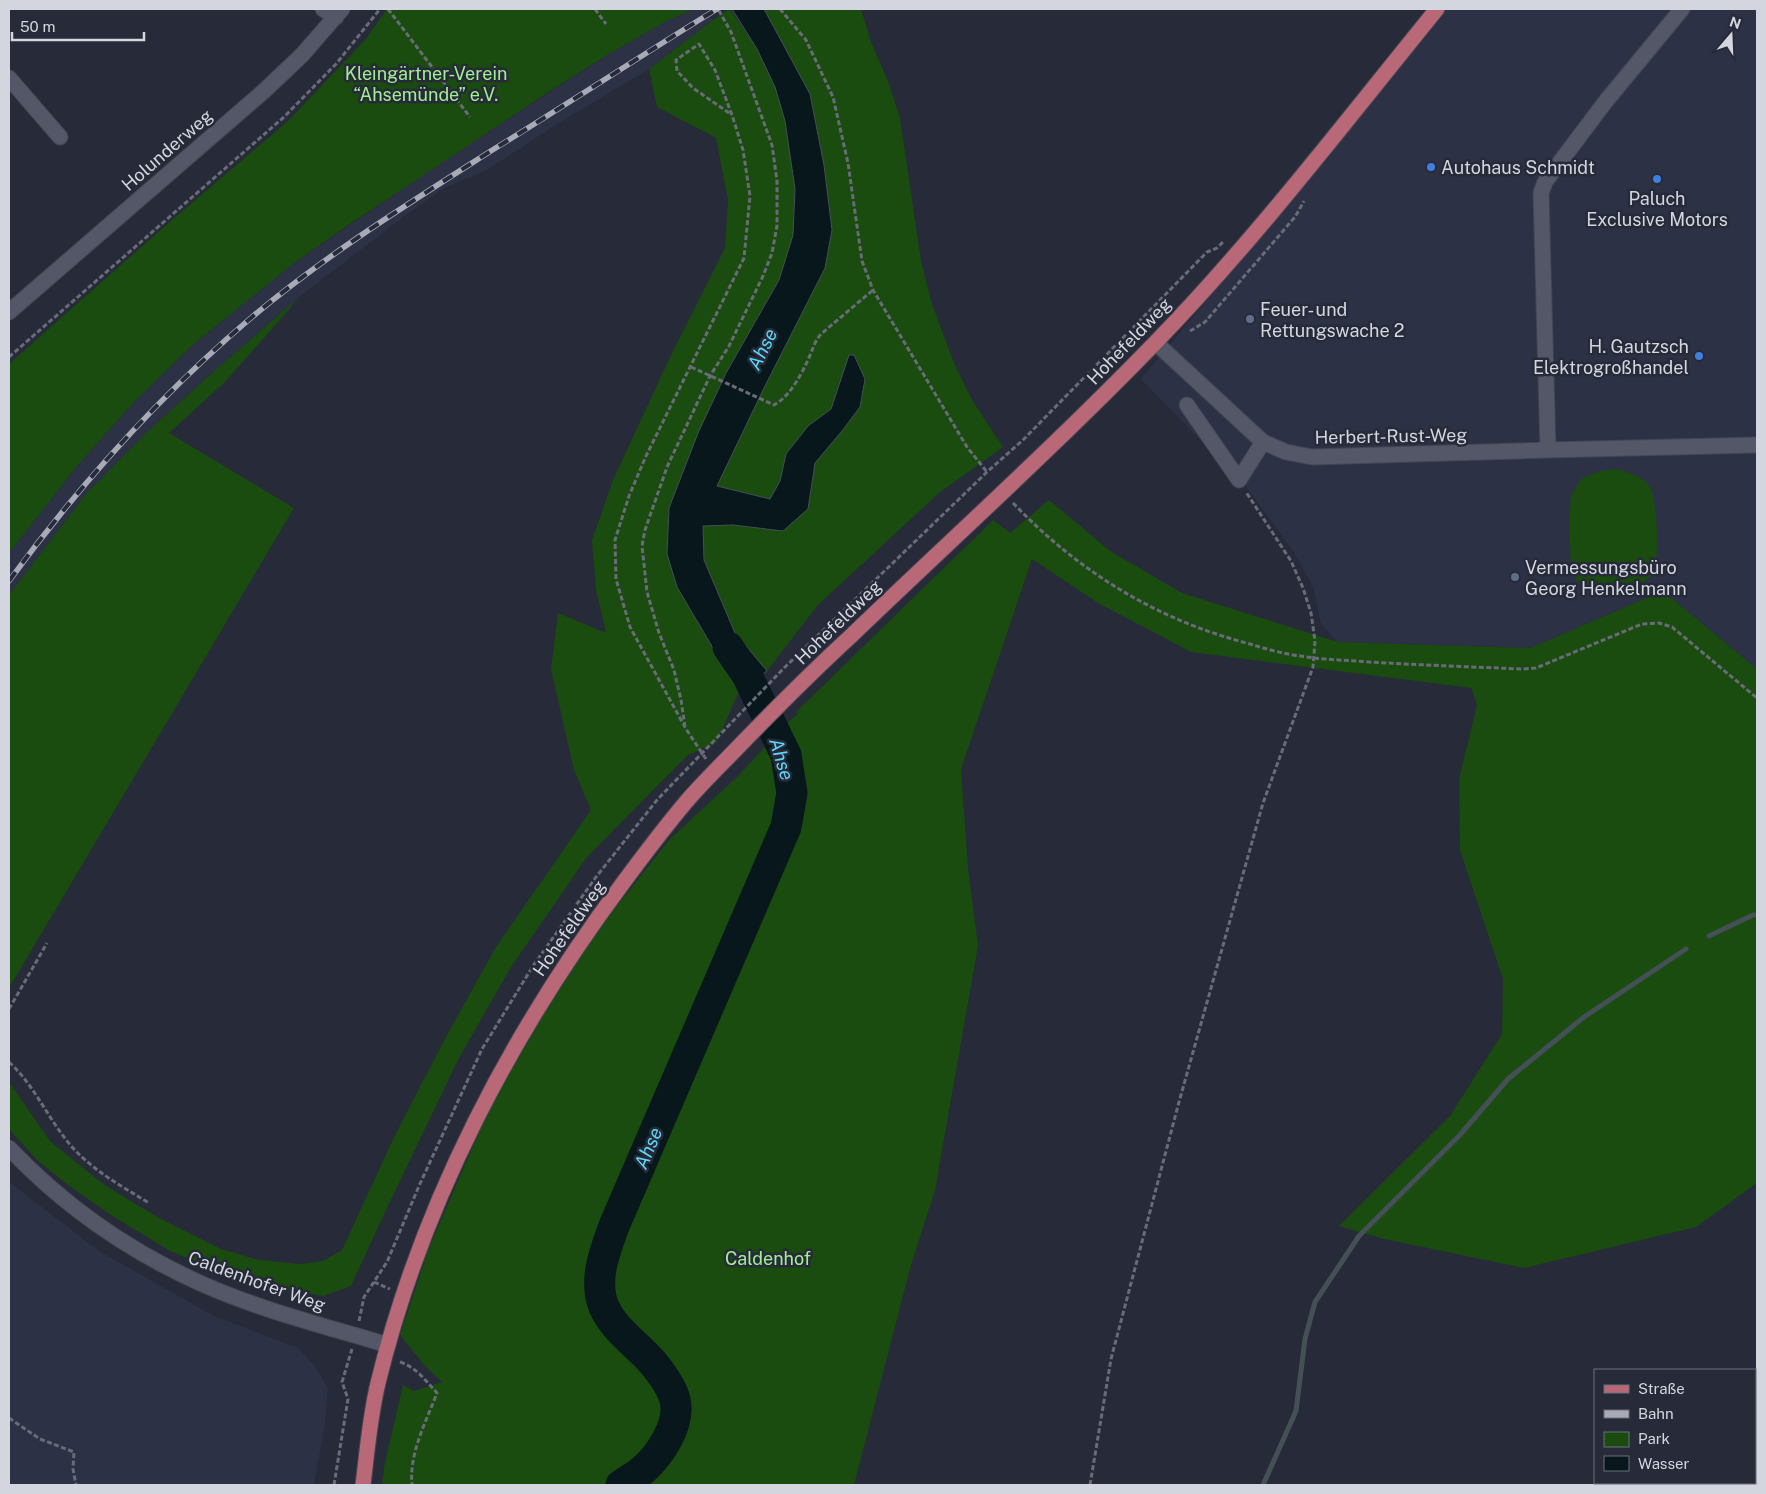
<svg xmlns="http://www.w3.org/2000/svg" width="1766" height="1494" viewBox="0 0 1766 1494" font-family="'Public Sans',sans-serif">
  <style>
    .built { fill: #2d3146 }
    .green { fill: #1a4b0f }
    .water { fill: #07171b; stroke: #445056 }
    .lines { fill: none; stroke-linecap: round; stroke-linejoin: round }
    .stream { stroke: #445056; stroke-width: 5 }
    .river { stroke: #07171b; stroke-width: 31 }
    .minor-casing { stroke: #434652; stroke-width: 17 }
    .major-casing { stroke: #434652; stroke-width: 17 }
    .path { stroke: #696c78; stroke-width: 3; stroke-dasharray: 5 2.5; stroke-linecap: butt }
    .minor { stroke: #545768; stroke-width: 15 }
    .major { stroke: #b86876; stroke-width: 15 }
    .rail-casing { stroke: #a8abb6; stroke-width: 5.5 }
    .rail { stroke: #272a39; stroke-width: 4; stroke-dasharray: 11; stroke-linecap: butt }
    .shop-dot { fill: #3f7fe0; stroke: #272a39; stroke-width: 2 }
    .service-dot { fill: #5c6f8a; stroke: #272a39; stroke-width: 2 }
    .labels { text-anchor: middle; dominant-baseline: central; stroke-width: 5; stroke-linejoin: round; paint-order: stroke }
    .park-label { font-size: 18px; fill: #a1ee91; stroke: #272a39 }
    .street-label { font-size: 18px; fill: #d3d6df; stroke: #272a39 }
    .poi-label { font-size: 18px; fill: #d3d6df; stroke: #272a39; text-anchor: start }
    .water-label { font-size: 19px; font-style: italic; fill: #5dd6f6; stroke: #272a39 }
  </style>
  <rect width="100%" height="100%" fill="#272a39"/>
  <path class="built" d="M 694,9 L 706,9 L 713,20 L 649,69 L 554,126 L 487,170 L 444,188 L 406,215 L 299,297 L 203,381 L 145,434 L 86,494 L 9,595 L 9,553 L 78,465 L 135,401 L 195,343 L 293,264 L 449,157 L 609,54 L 665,22 Z
    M 1445,9 L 1757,9 L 1757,669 L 1663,591 L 1530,648 L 1338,642 L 1321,624 L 1313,586 L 1293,551 L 1244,484 L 1141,379 L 1224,280 L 1310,172 Z
    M 9,1182 L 99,1251 L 214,1316 L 298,1348 L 315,1366 L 328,1388 L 325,1423 L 314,1485 L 9,1485 Z"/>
  <path class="green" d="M 387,9 L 694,9 L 665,22 L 609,54 L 544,95 L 344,228 L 293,264 L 195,343 L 135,401 L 78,465 L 9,553 L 9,364 L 173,219 L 288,121 L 365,40 Z
    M 730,9 L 757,49 L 775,87 L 785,121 L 795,189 L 793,235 L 779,280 L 726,373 L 698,433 L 669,508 L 667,554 L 677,587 L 739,692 L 716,743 L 688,755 L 587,857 L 511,967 L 459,1058 L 386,1210 L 351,1286 L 323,1296 L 254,1285 L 170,1251 L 111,1215 L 68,1185 L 37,1160 L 9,1129 L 9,1082 L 50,1141 L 103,1184 L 159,1218 L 221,1249 L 259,1260 L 300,1264 L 323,1261 L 342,1250 L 395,1135 L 448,1033 L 496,947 L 591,810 L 574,770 L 551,669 L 558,613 L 606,633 L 596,590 L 592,540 L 613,480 L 672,353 L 725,248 L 728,200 L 716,138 L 657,107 L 649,69 L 713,20 Z
    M 764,9 L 861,9 L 871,42 L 888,81 L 900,118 L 921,261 L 932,304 L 954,363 L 972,400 L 1003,447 L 939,493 L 818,605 L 767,671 L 735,633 L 704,560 L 703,525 L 733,525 L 808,509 L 815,463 L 842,431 L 860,407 L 840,379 L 831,409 L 808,426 L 786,454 L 780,481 L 770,499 L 717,486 L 763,390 L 825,268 L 832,230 L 824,165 L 810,95 Z
    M 299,297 L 286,313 L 225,382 L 169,433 L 294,508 L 9,988 L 9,595 L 86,494 L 145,434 L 203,381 Z
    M 1615,469 C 1627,471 1643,476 1650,487 C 1657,499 1660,561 1653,573 C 1650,577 1645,581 1642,584 L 1599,586 L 1578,582 L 1571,568 L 1569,521 L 1571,495 L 1582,478 L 1601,471 Z
    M 1049,500 L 1110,551 L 1182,593 L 1338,642 L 1530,648 L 1663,591 L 1757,669 L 1757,1183 L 1696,1227 L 1524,1268 L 1384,1239 L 1339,1226 L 1450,1116 L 1502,1034 L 1503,979 L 1460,850 L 1459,779 L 1477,705 L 1471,688 L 1191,652 L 1098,603 L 1032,559 L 961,769 L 968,868 L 978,946 L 935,1190 L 911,1265 L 854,1485 L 382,1485 L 384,1467 L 403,1385 L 414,1391 L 442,1382 L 425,1366 L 400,1335 L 429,1248 L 490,1107 L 579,954 L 669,840 L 738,776 L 787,723 L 798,714 L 796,712 L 993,520 L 1010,533 Z"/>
  <path class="water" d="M 732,9 L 764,9 L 810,94 L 824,165 L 832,230 L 825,268 L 763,390 L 717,486 L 770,499 L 780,481 L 786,454 L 808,426 L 831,409 L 849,355 L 854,355 L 865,379 L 860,407 L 842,431 L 815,463 L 808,509 L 783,531 L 733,525 L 703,526 L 704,560 L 735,633 L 767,671 L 739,692 L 677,587 L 667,554 L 669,508 L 698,433 L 726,373 L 779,280 L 793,235 L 795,189 L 785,121 L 775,87 L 757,49 Z"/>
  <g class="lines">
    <path class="stream" d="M 1709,936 L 1753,915 L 1757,915
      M 1263,1485 L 1296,1411 L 1305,1339 L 1315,1302 L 1359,1236 L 1459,1136 L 1508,1079 L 1584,1017 L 1686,949"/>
    <path class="river" d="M 621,1485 C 628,1480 636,1476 643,1470 C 660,1455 681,1424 675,1400 C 672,1387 662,1374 654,1364 C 638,1345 615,1331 604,1307 C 593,1280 605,1251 614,1226 L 786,827 L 792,793 L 786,755 L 747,675 L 728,647"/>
    <defs>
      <path id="minor" d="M 323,9 L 336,17
        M 9,78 L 60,137
        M 9,312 L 264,91 L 302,55 L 342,9
        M 1156,343 L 1263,442 L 1286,452 L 1312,457 L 1548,450 L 1757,445
        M 1187,405 L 1239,480 L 1263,442
        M 1548,450 L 1541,193 L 1545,182 L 1606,101 L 1682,9
        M 9,1148 C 63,1205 129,1251 200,1283 C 260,1310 325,1326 388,1345"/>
      <path id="major" d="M 363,1485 C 367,1452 370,1416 378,1383 C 422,1202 512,1032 623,883 C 643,856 664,828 686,802 C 704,781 725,761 744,741 C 779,705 814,670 851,636 C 952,539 1056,445 1154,344 C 1256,239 1345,122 1437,9"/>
    </defs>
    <use href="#minor" class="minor-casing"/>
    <use href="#major" class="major-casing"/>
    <path class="path" d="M 388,9 L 470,117
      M 595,9 L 606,24
      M 780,9 L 806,40 L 833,97 L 848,163 L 862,261 L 873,290 L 967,447 L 987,472
      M 1190,331 L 1205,322 L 1295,217 L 1304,201
      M 9,357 L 284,117 L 336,64 L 380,9
      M 691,367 L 774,405 C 789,397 800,377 807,362 C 812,352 814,342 821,334 L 873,290
      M 1013,503 C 1079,572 1157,620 1250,644 C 1266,649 1284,654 1301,656 C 1324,660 1346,660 1369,662 C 1420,665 1472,667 1523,669 L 1536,668 L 1642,624 L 1659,623 L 1672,627 L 1757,698
      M 685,727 L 681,700 L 674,670 L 659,633 L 647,592 L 642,546 L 645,530 L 667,467 L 710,376 L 729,346 L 763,276 L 772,253 L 777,226 L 777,181 L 772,145 L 731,32 L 718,9
      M 706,759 L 686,729 L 630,627 L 616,579 L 615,540 L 629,496 L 646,456 L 744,258 L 750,196 L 743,150 L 732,115 L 715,70 L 699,44 L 676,60 L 677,71 L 693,88 L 732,115
      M 9,1009 L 47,943
      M 9,1062 C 32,1083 45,1112 64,1137 C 86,1167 118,1184 149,1203
      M 374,1282 L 390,1289
      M 359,1321 L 364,1297 L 387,1262 L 419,1186 L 482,1049 L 533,966 L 596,877 L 657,800 L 784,668 L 987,472 L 1023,440 L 1207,252 L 1217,248 L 1223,242
      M 400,1362 C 416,1367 426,1381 437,1393 C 426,1422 409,1453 412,1485
      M 9,1418 L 40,1439 L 74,1452 L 73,1469 L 76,1485
      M 334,1485 L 348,1399 L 342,1382 L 352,1349
      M 1090,1485 L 1111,1359 L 1179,1102 L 1263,803 L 1313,667 L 1315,641 L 1311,613 L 1303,588 L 1291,561 L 1246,492"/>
    <use href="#minor" class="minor"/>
    <use href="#major" class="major"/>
    <defs>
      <path id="rail" d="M 9,581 C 80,484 160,395 252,317 C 327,254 411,202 494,149 C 569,103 642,55 717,9"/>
    </defs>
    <use href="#rail" class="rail-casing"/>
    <use href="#rail" class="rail"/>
  </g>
  <g class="shop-dot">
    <circle cx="1431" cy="167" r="5"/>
    <circle cx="1657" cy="179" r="5"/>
    <circle cx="1699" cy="356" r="5"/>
  </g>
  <g class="service-dot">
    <circle cx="1250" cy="319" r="5"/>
    <circle cx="1515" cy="577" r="5"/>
  </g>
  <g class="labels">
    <g class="park-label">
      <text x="426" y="73">Kleingärtner-Verein<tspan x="426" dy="21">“Ahsemünde” e.V.</tspan></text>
      <text x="768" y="1258">Caldenhof</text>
    </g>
    <g class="street-label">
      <text transform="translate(167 150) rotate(-41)">Holunderweg</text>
      <text transform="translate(1129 341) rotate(-46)">Hohefeldweg</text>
      <text transform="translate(1391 436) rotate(-1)">Herbert-Rust-Weg</text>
      <text transform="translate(838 622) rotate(-44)">Hohefeldweg</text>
      <text transform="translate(569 928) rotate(-55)">Hohefeldweg</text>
      <text transform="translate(257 1281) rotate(20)">Caldenhofer Weg</text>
    </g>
    <g class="poi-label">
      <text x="1441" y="167">Autohaus Schmidt</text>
      <text x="1657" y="198" text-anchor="middle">Paluch<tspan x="1657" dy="21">Exclusive Motors</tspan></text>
      <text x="1260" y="309">Feuer- und<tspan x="1260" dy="21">Rettungswache 2</tspan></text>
      <text x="1689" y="346" text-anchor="end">H. Gautzsch<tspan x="1689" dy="21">Elektrogroßhandel</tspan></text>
      <text x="1525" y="567">Vermessungsbüro<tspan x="1525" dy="21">Georg Henkelmann</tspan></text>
    </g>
    <g class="water-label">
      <text transform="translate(762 349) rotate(-64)">Ahse</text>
      <text transform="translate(782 759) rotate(73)">Ahse</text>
      <text transform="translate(648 1148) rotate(-67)">Ahse</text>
    </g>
  </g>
  <rect width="1766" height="1494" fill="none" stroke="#d3d6df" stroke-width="20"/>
  <rect x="1594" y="1369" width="162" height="115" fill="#272a39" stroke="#6c6f7b"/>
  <rect x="1604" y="1385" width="25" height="8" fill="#b86876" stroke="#6c6f7b"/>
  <text x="1638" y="1394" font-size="15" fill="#d3d6df">Straße</text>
  <rect x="1604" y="1410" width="25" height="8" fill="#a8abb6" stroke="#6c6f7b"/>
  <text x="1638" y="1419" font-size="15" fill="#d3d6df">Bahn</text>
  <rect x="1604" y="1432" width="25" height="15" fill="#1a4b0f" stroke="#6c6f7b"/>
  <text x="1638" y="1444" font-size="15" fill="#d3d6df">Park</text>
  <rect x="1604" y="1456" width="25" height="15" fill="#07171b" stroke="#6c6f7b"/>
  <text x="1638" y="1469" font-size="15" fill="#d3d6df">Wasser</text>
  <g transform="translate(1731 35) rotate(19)" stroke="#272a39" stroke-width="4" paint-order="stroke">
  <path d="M0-4L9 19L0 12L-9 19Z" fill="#d3d6df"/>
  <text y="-8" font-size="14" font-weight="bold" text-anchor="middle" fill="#d3d6df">N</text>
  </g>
  <path d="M12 32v8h132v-8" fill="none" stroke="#d3d6df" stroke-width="2.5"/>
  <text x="20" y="32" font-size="15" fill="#d3d6df" stroke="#272a39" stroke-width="4" paint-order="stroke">50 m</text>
</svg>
